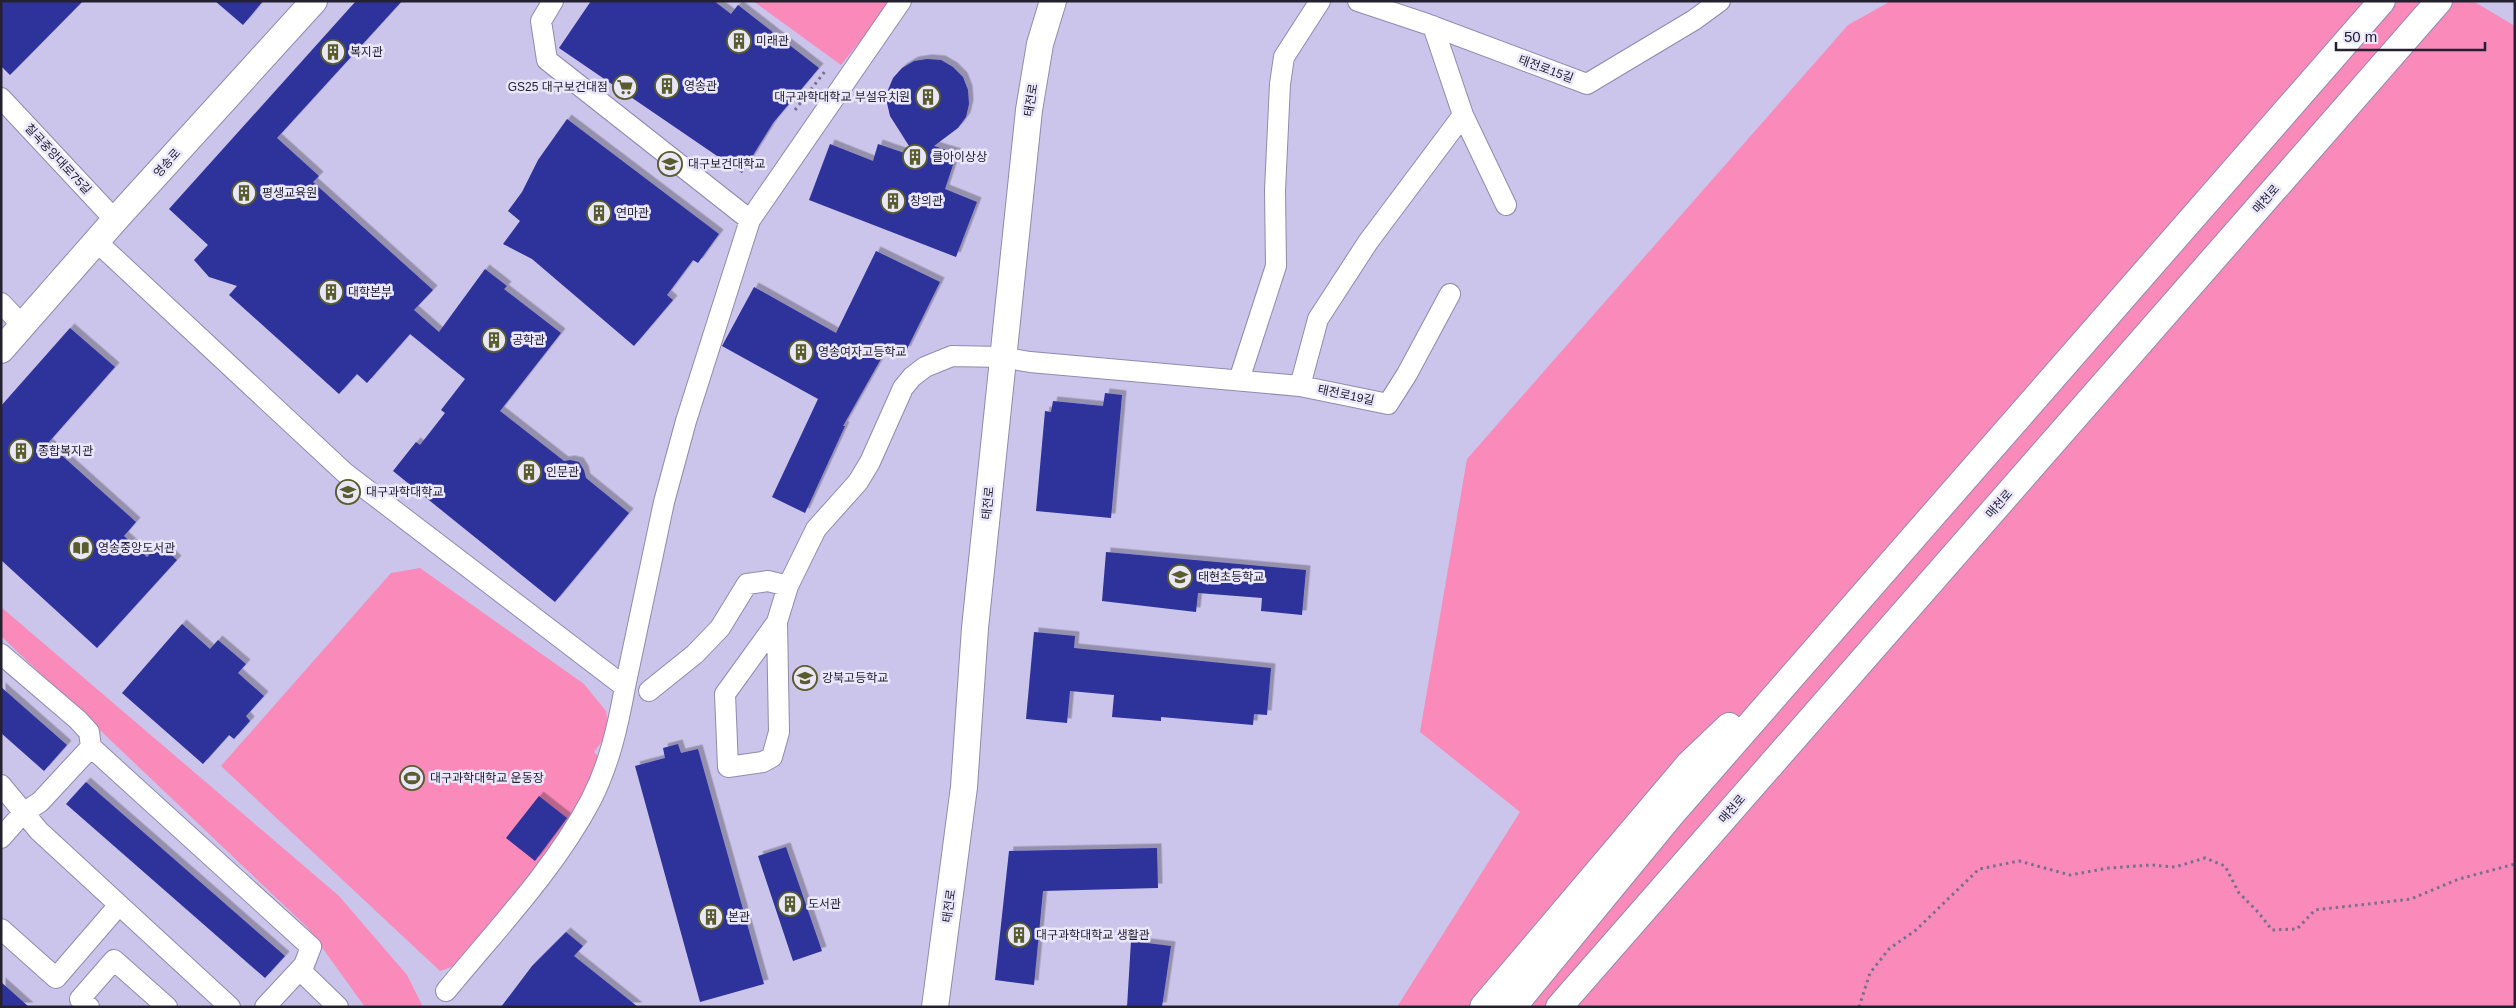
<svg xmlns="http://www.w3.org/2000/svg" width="2516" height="1008" viewBox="0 0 2516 1008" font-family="Helvetica,'Noto Sans KR',sans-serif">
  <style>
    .green { fill: #f98aba }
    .building { fill: #2e319b; filter: url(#shadow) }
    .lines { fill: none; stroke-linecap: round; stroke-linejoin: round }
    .minor-casing { stroke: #918aaf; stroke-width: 22 }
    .major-casing { stroke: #918aaf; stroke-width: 28 }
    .path { stroke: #75708b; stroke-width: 3; stroke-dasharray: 2.5 4; stroke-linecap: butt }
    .minor { stroke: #fff; stroke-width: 20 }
    .major { stroke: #fff; stroke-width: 26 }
    .labels { text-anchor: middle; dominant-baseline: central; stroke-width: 5; stroke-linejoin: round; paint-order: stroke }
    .poi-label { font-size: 12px; fill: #23202f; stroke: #ebe7fb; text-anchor: start }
    .street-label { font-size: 12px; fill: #23202f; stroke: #ebe7fb }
  </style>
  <defs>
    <filter id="shadow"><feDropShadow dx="4.5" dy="-4.5" stdDeviation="0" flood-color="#0004"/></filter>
  </defs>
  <rect width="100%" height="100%" fill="#cbc4eb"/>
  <path class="green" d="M 753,1 L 892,1 L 841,65 Z
    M 1891,1 L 2473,1 L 2515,26 L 2515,1007 L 1397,1007 L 1520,812 L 1420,732 L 1467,459 L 1848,25 Z
    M 420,568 L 584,684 L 606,711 L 608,725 L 606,736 L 594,752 L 601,759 L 584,789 L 587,795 L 556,848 L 460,964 L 440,971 L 221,766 L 391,573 Z
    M 1,607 L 339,896 L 407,975 L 423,1007 L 365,1007 L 308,928 L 1,636 Z"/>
  <path class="building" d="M 1,1 L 83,1 L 10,75 L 1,66 Z
    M 215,1 L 263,1 L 243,25 Z
    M 356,1 L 402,1 L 277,138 L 319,176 L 313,182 L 433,290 L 414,310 L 439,332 L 485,269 L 507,286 L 504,289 L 561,333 L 500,411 L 564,461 L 570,460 L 579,462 L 584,470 L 586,478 L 629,513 L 555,602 L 393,471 L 416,442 L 420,445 L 445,413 L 441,410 L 465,379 L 410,334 L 367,383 L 357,374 L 339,394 L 229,295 L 237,286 L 209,277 L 194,260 L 208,245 L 169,209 Z
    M 591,1 L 714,1 L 731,14 L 738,5 L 819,68 L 773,123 L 742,173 L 559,48 Z
    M 927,59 L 941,60 L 953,67 L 963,77 L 968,90 L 969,104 L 966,117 L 958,128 L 934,146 L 957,153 L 945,189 L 977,202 L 956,257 L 809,200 L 830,144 L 873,161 L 878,144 L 916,157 L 890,116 L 887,103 L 888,90 L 893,78 L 902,68 L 914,61 Z
    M 567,119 L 719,234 L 698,263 L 693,260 L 667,295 L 673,300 L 634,346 L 532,259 L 503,244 L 520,221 L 508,211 L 522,192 L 538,160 Z
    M 876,251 L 940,282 L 906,351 L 890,343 L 843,426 L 845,426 L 805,513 L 772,497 L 818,399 L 722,346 L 754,287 L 836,333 Z
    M 70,328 L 115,367 L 48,443 L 136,522 L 124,536 L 147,557 L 159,544 L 177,560 L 97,648 L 1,560 L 1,406 Z
    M 1105,393 L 1122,395 L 1111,518 L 1036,511 L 1045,411 L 1051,412 L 1053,401 L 1103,406 Z
    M 1106,552 L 1306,570 L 1302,615 L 1261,611 L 1262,598 L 1198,593 L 1196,612 L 1102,601 Z
    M 182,624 L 210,649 L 218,640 L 246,664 L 238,673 L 264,696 L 246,716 L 250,721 L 234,739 L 229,735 L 203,764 L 122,693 Z
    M 1034,632 L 1075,636 L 1074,648 L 1271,668 L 1267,715 L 1254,714 L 1253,725 L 1161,717 L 1161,721 L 1112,717 L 1114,695 L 1070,691 L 1067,723 L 1026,719 Z
    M 1,687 L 67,745 L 44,771 L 1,733 Z
    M 678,744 L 681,753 L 698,749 L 764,984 L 700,1002 L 635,766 L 665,758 L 663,748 Z
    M 86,782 L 285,956 L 265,978 L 66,804 Z
    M 539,796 L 567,818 L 535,861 L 506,838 Z
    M 786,847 L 822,951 L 793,961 L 758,856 Z
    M 1157,848 L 1158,888 L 1043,891 L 1034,985 L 995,980 L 1009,851 Z
    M 566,932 L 583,946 L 574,956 L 638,1007 L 501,1007 L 532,966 Z
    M 1131,941 L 1171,946 L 1162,1007 L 1127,1007 Z
    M 1,982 L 29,1007 L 1,1007 Z"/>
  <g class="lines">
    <defs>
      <path id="minor" d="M 553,1 L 541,21 L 547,60 L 750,220
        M 1358,1 L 1427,24 L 1587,84 L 1694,20 L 1720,1
        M 1433,26 L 1463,115 L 1506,205
        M 1,98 L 115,220
        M 97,242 L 345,473 L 625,687 L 664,502 L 686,421 L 750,220 L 901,1
        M 1,303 L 23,326
        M 1239,380 L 1276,266 L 1275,190 L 1280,84 L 1284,57 L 1320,1
        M 1300,386 L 1318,319 L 1368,242 L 1463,115
        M 777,622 L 725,694 L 728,767 L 763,762 L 772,757 L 779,732 L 777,622 L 788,586
        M 1,654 L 78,720 L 89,732 L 91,747 L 311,947 L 304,965 L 265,1007
        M 649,691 L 695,654 L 720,628 L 747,584 L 768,581 L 788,586 L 816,529 L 858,482 L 870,462 L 903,388 L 912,377 L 925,367 L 952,356 L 1001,357 L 1030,362 L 1300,386 L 1388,404 L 1407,374 L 1450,294
        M 1,785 L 39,831 L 230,1007
        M 1,838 L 23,813 L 40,802 L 91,747
        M 1,929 L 56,978 L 119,905
        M 300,970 L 338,1007
        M 446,991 C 496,930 554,870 591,800 C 609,765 618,726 625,687
        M 89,1007 L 80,999 L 114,960 L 167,1007"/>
      <path id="major" d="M 1,350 L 115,220 L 314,1
        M 935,1007 L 964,787 L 975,628 L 1029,110 L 1040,44 L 1053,1
        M 1483,1007 L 1689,764 L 1729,726
        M 1513,1007 L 1671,815 L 2382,1
        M 1559,1007 L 2439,1"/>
    </defs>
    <use href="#minor" class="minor-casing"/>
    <use href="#major" class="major-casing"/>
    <path class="path" d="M 795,110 L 826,70
      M 1859,1007 L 1870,973 L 1889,949 L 1916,930 L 1979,869 L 2019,861 L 2070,875 L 2109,868 L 2151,865 L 2175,867 L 2205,858 L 2225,866 L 2239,893 L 2258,912 L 2272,930 L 2297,929 L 2315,910 L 2411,899 L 2459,879 L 2515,864"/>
    <use href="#minor" class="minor"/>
    <use href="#major" class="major"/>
  </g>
  <defs>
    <symbol id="building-ring" viewBox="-11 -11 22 22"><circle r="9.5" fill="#ebe7fb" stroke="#585d2b" stroke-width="1.5"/><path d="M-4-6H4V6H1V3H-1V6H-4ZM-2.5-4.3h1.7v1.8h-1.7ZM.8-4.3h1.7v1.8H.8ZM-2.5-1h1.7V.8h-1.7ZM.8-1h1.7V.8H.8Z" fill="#585d2b"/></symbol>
    <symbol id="supermarket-ring" viewBox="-11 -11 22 22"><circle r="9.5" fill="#ebe7fb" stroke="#585d2b" stroke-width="1.5"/><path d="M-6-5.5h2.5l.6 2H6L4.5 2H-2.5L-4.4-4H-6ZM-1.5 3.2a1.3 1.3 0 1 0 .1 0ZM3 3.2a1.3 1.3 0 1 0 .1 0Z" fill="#585d2b"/></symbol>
    <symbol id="university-ring" viewBox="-11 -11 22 22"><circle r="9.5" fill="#ebe7fb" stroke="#585d2b" stroke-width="1.5"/><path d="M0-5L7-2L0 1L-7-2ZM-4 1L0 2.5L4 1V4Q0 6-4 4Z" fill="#585d2b"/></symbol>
    <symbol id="library-ring" viewBox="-11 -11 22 22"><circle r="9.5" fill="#ebe7fb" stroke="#585d2b" stroke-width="1.5"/><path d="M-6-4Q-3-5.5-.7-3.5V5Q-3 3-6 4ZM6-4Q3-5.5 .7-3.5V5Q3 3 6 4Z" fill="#585d2b"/></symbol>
    <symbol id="school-ring" viewBox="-11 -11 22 22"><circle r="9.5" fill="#ebe7fb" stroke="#585d2b" stroke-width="1.5"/><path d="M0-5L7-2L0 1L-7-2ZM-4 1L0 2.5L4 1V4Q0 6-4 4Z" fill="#585d2b"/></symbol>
    <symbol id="stadium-ring" viewBox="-11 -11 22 22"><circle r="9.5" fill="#ebe7fb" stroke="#585d2b" stroke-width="1.5"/><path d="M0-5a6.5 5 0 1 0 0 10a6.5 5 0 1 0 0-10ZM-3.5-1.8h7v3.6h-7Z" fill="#585d2b"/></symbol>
  </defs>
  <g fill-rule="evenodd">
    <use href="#building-ring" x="725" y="27" width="28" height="28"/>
    <use href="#building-ring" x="319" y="38" width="28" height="28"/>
    <use href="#building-ring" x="653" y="72" width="28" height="28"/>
    <use href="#supermarket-ring" x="611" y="73" width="28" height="28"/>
    <use href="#building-ring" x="914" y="83" width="28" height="28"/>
    <use href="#building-ring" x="901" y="143" width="28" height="28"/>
    <use href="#university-ring" x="656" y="150" width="28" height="28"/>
    <use href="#building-ring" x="230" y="179" width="28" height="28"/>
    <use href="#building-ring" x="879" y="187" width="28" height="28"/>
    <use href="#building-ring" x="585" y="199" width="28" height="28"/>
    <use href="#building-ring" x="317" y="278" width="28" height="28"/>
    <use href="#building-ring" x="480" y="326" width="28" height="28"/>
    <use href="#building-ring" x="787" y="338" width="28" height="28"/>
    <use href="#building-ring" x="7" y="437" width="28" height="28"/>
    <use href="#building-ring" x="515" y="458" width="28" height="28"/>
    <use href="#university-ring" x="334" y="478" width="28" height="28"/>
    <use href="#library-ring" x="67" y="534" width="28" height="28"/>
    <use href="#school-ring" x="1166" y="563" width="28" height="28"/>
    <use href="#school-ring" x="791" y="664" width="28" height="28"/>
    <use href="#stadium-ring" x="398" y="764" width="28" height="28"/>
    <use href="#building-ring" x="776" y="890" width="28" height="28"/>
    <use href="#building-ring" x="697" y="903" width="28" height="28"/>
    <use href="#building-ring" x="1005" y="921" width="28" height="28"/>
  </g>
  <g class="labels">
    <g class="poi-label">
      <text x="756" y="41">미래관</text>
      <text x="350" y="52">복지관</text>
      <text x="684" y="86">영송관</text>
      <text x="608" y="87" text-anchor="end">GS25 대구보건대점</text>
      <text x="910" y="97" text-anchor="end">대구과학대학교 부설유치원</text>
      <text x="932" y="157">클아이상상</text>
      <text x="688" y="164">대구보건대학교</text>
      <text x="262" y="193">평생교육원</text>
      <text x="910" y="201">창의관</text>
      <text x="616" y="213">연마관</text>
      <text x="348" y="292">대학본부</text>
      <text x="512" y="340">공학관</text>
      <text x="818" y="352">영송여자고등학교</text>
      <text x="38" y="451">종합복지관</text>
      <text x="546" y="472">인문관</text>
      <text x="366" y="492">대구과학대학교</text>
      <text x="98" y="548">영송중앙도서관</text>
      <text x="1198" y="577">태현초등학교</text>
      <text x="822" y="678">강북고등학교</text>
      <text x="430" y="778">대구과학대학교 운동장</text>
      <text x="808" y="904">도서관</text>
      <text x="728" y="917">본관</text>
      <text x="1036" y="935">대구과학대학교 생활관</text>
    </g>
    <g class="street-label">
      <text transform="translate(1546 69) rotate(20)">태전로15길</text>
      <text transform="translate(1031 100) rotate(-81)">태전로</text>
      <text transform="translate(58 159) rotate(47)">칠곡중앙대로75길</text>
      <text transform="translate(167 163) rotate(-48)">영송로</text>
      <text transform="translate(2266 199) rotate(-49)">매천로</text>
      <text transform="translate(1346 395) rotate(12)">태전로19길</text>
      <text transform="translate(988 503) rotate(-84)">태전로</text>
      <text transform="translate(1999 504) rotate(-49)">매천로</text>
      <text transform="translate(1732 809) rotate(-49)">매천로</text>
      <text transform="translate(949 906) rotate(-82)">태전로</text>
    </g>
  </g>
  <rect width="2516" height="1008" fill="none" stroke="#23202f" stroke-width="5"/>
  <path d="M2336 42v8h149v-8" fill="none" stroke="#23202f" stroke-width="2.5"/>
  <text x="2344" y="42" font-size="15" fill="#23202f" stroke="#ebe7fb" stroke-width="4" paint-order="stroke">50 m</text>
</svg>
